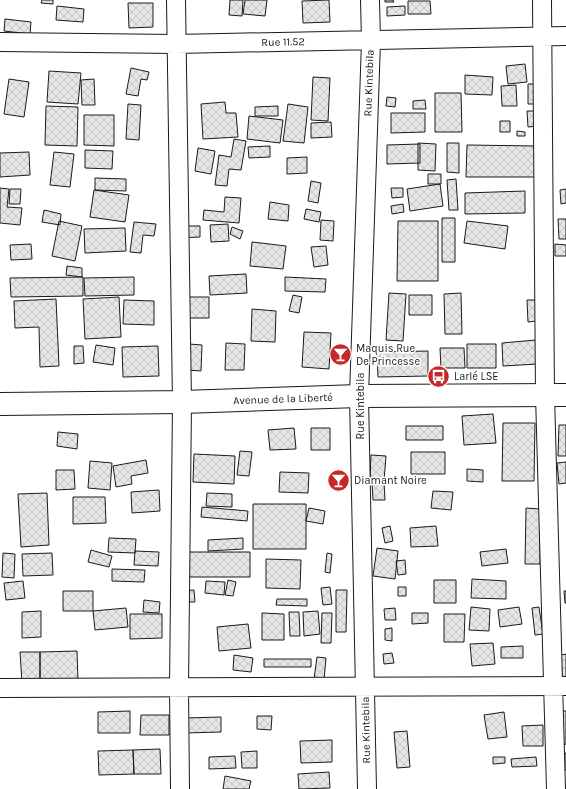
<svg xmlns="http://www.w3.org/2000/svg" width="566" height="789" viewBox="0 0 566 789" font-family="Karla,sans-serif">
  <style>
    .building { fill: url(#building-cross-hatch); stroke: #1a1a1a }
    .lines { fill: none; stroke-linecap: round; stroke-linejoin: round }
    .street-casing { stroke: #1a1a1a; stroke-width: 20 }
    .secondary-casing { stroke: #1a1a1a; stroke-width: 24 }
    .street { stroke: #fff; stroke-width: 18 }
    .secondary { stroke: #fff; stroke-width: 22 }
    .labels { text-anchor: middle; dominant-baseline: central; stroke-width: 3; stroke-linejoin: round; paint-order: stroke }
    .street-label { font-size: 11px; fill: #1a1a1a; stroke: #fff }
    .poi-label { font-size: 11px; fill: #1a1a1a; stroke: #fff; text-anchor: start }
  </style>
  <defs>
    <pattern id="building-cross-hatch" width="8" height="8" patternUnits="userSpaceOnUse"><rect width="8" height="8" fill="#e6e6e6"/><path d="M0 0l8 8M0 8l8-8" fill="none" stroke="#c5c5c5"/></pattern>
  </defs>
  <rect width="100%" height="100%" fill="#fff"/>
  <path class="building" d="M 42,0 L 53,0 L 53,4 L 41,3 Z
    M 230,0 L 243,0 L 242,16 L 229,15 Z
    M 245,0 L 267,0 L 265,16 L 243,14 Z
    M 329,0 L 330,22 L 303,23 L 302,1 Z
    M 385,0 L 393,0 L 394,2 L 385,2 Z
    M 408,1 L 430,1 L 431,14 L 408,14 Z
    M 128,3 L 153,3 L 153,27 L 129,28 Z
    M 57,6 L 84,9 L 83,22 L 56,20 Z
    M 405,6 L 405,15 L 387,16 L 387,7 Z
    M 5,19 L 31,22 L 30,34 L 4,31 Z
    M 525,64 L 527,82 L 508,84 L 506,66 Z
    M 131,68 L 149,72 L 147,80 L 141,79 L 138,96 L 126,94 Z
    M 49,71 L 81,73 L 78,104 L 47,102 Z
    M 465,75 L 493,77 L 492,95 L 465,94 Z
    M 313,77 L 330,78 L 328,121 L 311,120 Z
    M 9,79 L 29,82 L 24,117 L 4,114 Z
    M 94,79 L 95,105 L 82,105 L 81,80 Z
    M 528,84 L 536,84 L 536,104 L 528,104 Z
    M 516,85 L 517,106 L 502,106 L 501,86 Z
    M 435,93 L 461,93 L 462,132 L 435,132 Z
    M 387,97 L 396,98 L 395,107 L 386,106 Z
    M 425,100 L 426,109 L 413,109 L 413,101 Z
    M 225,102 L 226,113 L 236,113 L 238,137 L 203,139 L 201,104 Z
    M 128,104 L 141,105 L 139,140 L 126,139 Z
    M 288,104 L 308,107 L 304,143 L 283,141 Z
    M 46,106 L 78,107 L 77,146 L 45,145 Z
    M 278,106 L 278,116 L 255,116 L 255,107 Z
    M 527,111 L 537,111 L 538,126 L 528,127 Z
    M 391,113 L 425,113 L 425,132 L 391,133 Z
    M 84,115 L 114,115 L 114,146 L 84,145 Z
    M 249,116 L 283,120 L 280,143 L 247,139 Z
    M 500,121 L 510,121 L 510,132 L 500,132 Z
    M 331,122 L 332,137 L 311,138 L 311,123 Z
    M 517,131 L 525,132 L 525,136 L 517,136 Z
    M 234,139 L 246,141 L 241,170 L 229,169 L 227,186 L 215,185 L 219,155 L 231,157 Z
    M 418,143 L 436,144 L 435,171 L 418,170 Z
    M 447,143 L 459,143 L 459,173 L 447,172 Z
    M 420,144 L 420,163 L 387,164 L 387,145 Z
    M 467,145 L 536,146 L 536,177 L 466,177 Z
    M 270,146 L 270,157 L 249,158 L 248,147 Z
    M 198,148 L 215,151 L 211,174 L 195,171 Z
    M 85,150 L 113,151 L 112,169 L 85,168 Z
    M 29,152 L 30,175 L 0,177 L 0,153 Z
    M 54,152 L 74,154 L 70,187 L 50,185 Z
    M 307,157 L 307,173 L 287,174 L 287,158 Z
    M 428,174 L 441,174 L 441,184 L 428,184 Z
    M 95,178 L 126,179 L 126,191 L 95,190 Z
    M 456,179 L 458,210 L 449,210 L 447,180 Z
    M 311,181 L 321,183 L 318,203 L 308,201 Z
    M 440,184 L 443,206 L 410,211 L 407,189 Z
    M 0,188 L 9,189 L 7,207 L 22,208 L 20,225 L 0,223 Z
    M 391,188 L 403,188 L 403,197 L 392,198 Z
    M 10,189 L 21,189 L 20,204 L 9,204 Z
    M 566,189 L 566,203 L 561,204 L 560,190 Z
    M 94,190 L 129,195 L 125,222 L 90,217 Z
    M 525,191 L 525,213 L 465,214 L 465,193 Z
    M 225,197 L 241,198 L 239,223 L 203,220 L 204,210 L 224,212 Z
    M 270,202 L 289,205 L 288,221 L 268,219 Z
    M 403,204 L 404,212 L 392,214 L 391,206 Z
    M 306,209 L 321,212 L 319,222 L 304,219 Z
    M 44,210 L 61,214 L 60,225 L 42,222 Z
    M 442,218 L 455,218 L 455,262 L 442,262 Z
    M 558,219 L 566,219 L 566,239 L 559,239 Z
    M 321,220 L 334,221 L 333,241 L 320,240 Z
    M 59,221 L 82,226 L 75,261 L 52,256 Z
    M 398,221 L 438,221 L 438,281 L 397,281 Z
    M 467,221 L 508,226 L 505,249 L 464,243 Z
    M 134,222 L 156,224 L 154,236 L 143,235 L 141,253 L 130,252 Z
    M 228,224 L 229,241 L 211,242 L 210,225 Z
    M 176,226 L 200,226 L 200,237 L 176,238 Z
    M 232,227 L 243,231 L 240,239 L 230,234 Z
    M 125,228 L 126,251 L 85,253 L 84,229 Z
    M 252,242 L 286,246 L 283,269 L 250,266 Z
    M 31,244 L 32,259 L 11,260 L 10,245 Z
    M 555,244 L 566,245 L 566,256 L 555,256 Z
    M 326,246 L 328,265 L 314,267 L 311,247 Z
    M 67,266 L 82,268 L 82,277 L 66,275 Z
    M 246,274 L 247,293 L 210,295 L 209,276 Z
    M 83,277 L 83,296 L 11,297 L 10,278 Z
    M 134,277 L 134,295 L 85,296 L 84,278 Z
    M 285,277 L 326,279 L 325,292 L 285,291 Z
    M 389,293 L 406,294 L 403,341 L 386,340 Z
    M 461,293 L 462,334 L 445,334 L 444,294 Z
    M 293,295 L 302,297 L 299,313 L 289,311 Z
    M 409,295 L 432,295 L 432,315 L 409,315 Z
    M 119,297 L 121,337 L 85,339 L 83,299 Z
    M 175,297 L 209,297 L 209,318 L 175,318 Z
    M 56,299 L 59,366 L 40,367 L 39,327 L 15,328 L 14,301 Z
    M 124,300 L 154,301 L 154,325 L 123,324 Z
    M 527,300 L 536,300 L 536,321 L 528,322 Z
    M 252,309 L 276,311 L 275,342 L 251,341 Z
    M 304,332 L 331,333 L 329,369 L 302,367 Z
    M 536,340 L 538,364 L 503,366 L 502,343 Z
    M 226,343 L 245,344 L 244,370 L 225,370 Z
    M 189,344 L 202,345 L 201,371 L 173,369 Z
    M 467,344 L 496,344 L 496,368 L 467,368 Z
    M 96,345 L 115,348 L 113,365 L 93,362 Z
    M 74,346 L 83,346 L 84,363 L 74,364 Z
    M 158,346 L 159,376 L 123,377 L 122,347 Z
    M 440,348 L 464,348 L 465,368 L 441,368 Z
    M 428,351 L 428,376 L 378,377 L 377,352 Z
    M 493,414 L 496,443 L 464,445 L 462,416 Z
    M 503,423 L 535,423 L 534,481 L 502,481 Z
    M 559,425 L 566,425 L 566,456 L 558,456 Z
    M 406,426 L 443,426 L 443,440 L 406,440 Z
    M 294,428 L 296,449 L 270,450 L 268,430 Z
    M 311,428 L 330,428 L 330,450 L 311,450 Z
    M 58,432 L 78,434 L 77,449 L 57,446 Z
    M 240,451 L 252,452 L 249,476 L 237,475 Z
    M 411,452 L 445,452 L 445,474 L 411,474 Z
    M 194,454 L 235,456 L 234,484 L 193,482 Z
    M 371,455 L 386,456 L 384,481 L 370,480 Z
    M 146,460 L 148,473 L 131,476 L 132,484 L 116,487 L 113,466 Z
    M 90,461 L 112,463 L 110,490 L 88,488 Z
    M 566,462 L 566,483 L 559,484 L 557,463 Z
    M 467,469 L 483,470 L 483,482 L 467,481 Z
    M 56,470 L 74,470 L 75,489 L 56,490 Z
    M 280,472 L 309,473 L 308,493 L 279,492 Z
    M 372,482 L 384,482 L 385,500 L 373,500 Z
    M 159,490 L 160,511 L 132,513 L 131,492 Z
    M 433,491 L 453,492 L 451,510 L 431,508 Z
    M 47,493 L 49,545 L 21,547 L 18,494 Z
    M 207,493 L 232,494 L 232,507 L 206,506 Z
    M 73,497 L 105,497 L 106,523 L 73,524 Z
    M 253,504 L 306,504 L 306,549 L 253,549 Z
    M 202,507 L 248,511 L 247,521 L 201,517 Z
    M 309,508 L 325,511 L 323,524 L 306,521 Z
    M 526,508 L 540,509 L 540,564 L 525,564 Z
    M 390,526 L 393,541 L 385,543 L 382,528 Z
    M 436,526 L 438,546 L 411,547 L 410,528 Z
    M 109,538 L 136,539 L 135,553 L 108,552 Z
    M 243,538 L 243,549 L 208,551 L 208,540 Z
    M 377,548 L 398,551 L 395,579 L 373,576 Z
    M 506,549 L 508,563 L 482,566 L 480,552 Z
    M 91,550 L 112,556 L 109,567 L 88,562 Z
    M 135,551 L 159,552 L 158,566 L 134,565 Z
    M 188,552 L 250,552 L 250,577 L 188,577 Z
    M 3,553 L 15,554 L 14,578 L 2,577 Z
    M 52,553 L 53,575 L 23,576 L 22,554 Z
    M 327,553 L 332,554 L 330,573 L 325,572 Z
    M 266,559 L 301,560 L 300,589 L 266,588 Z
    M 405,560 L 406,574 L 398,575 L 396,561 Z
    M 112,569 L 145,570 L 144,582 L 112,581 Z
    M 472,579 L 506,581 L 506,599 L 471,598 Z
    M 228,580 L 236,582 L 233,596 L 225,595 Z
    M 434,580 L 456,580 L 456,603 L 434,603 Z
    M 23,581 L 25,598 L 6,600 L 4,583 Z
    M 206,581 L 225,582 L 224,595 L 205,593 Z
    M 330,587 L 332,604 L 323,605 L 321,588 Z
    M 398,587 L 406,587 L 406,596 L 398,596 Z
    M 194,590 L 195,602 L 179,602 L 178,591 Z
    M 336,590 L 347,590 L 346,632 L 336,632 Z
    M 63,591 L 93,591 L 93,611 L 63,611 Z
    M 564,591 L 566,591 L 566,603 L 565,603 Z
    M 277,599 L 307,599 L 307,606 L 276,605 Z
    M 144,600 L 160,602 L 159,613 L 143,612 Z
    M 471,607 L 490,609 L 489,631 L 469,630 Z
    M 519,607 L 522,624 L 500,627 L 498,610 Z
    M 539,607 L 543,634 L 535,635 L 532,608 Z
    M 126,608 L 128,627 L 95,630 L 93,611 Z
    M 395,608 L 396,620 L 385,620 L 384,609 Z
    M 41,611 L 41,637 L 22,638 L 22,612 Z
    M 318,611 L 320,634 L 304,636 L 303,612 Z
    M 289,612 L 299,612 L 300,636 L 290,636 Z
    M 262,613 L 284,614 L 284,640 L 262,640 Z
    M 322,613 L 332,613 L 331,643 L 321,643 Z
    M 412,613 L 428,613 L 428,623 L 412,624 Z
    M 130,614 L 162,614 L 162,638 L 130,639 Z
    M 444,614 L 465,614 L 464,642 L 444,642 Z
    M 248,624 L 251,648 L 219,651 L 217,627 Z
    M 392,628 L 392,641 L 385,640 L 385,629 Z
    M 493,643 L 495,664 L 472,666 L 470,644 Z
    M 523,646 L 523,658 L 501,658 L 501,647 Z
    M 77,651 L 78,681 L 40,682 L 40,652 Z
    M 20,652 L 40,652 L 40,682 L 22,683 Z
    M 392,653 L 394,663 L 384,664 L 383,654 Z
    M 566,654 L 566,677 L 562,678 L 561,655 Z
    M 234,655 L 253,658 L 251,672 L 233,670 Z
    M 317,657 L 326,658 L 324,680 L 314,679 Z
    M 264,659 L 311,659 L 311,667 L 264,667 Z
    M 130,711 L 130,733 L 98,733 L 98,712 Z
    M 560,711 L 566,711 L 566,744 L 562,745 Z
    M 504,712 L 507,737 L 488,739 L 484,715 Z
    M 141,715 L 169,715 L 169,735 L 140,735 Z
    M 257,716 L 272,716 L 271,730 L 257,729 Z
    M 221,717 L 221,732 L 184,733 L 184,718 Z
    M 543,725 L 543,746 L 523,746 L 522,726 Z
    M 407,731 L 410,767 L 397,768 L 394,732 Z
    M 332,740 L 332,762 L 301,763 L 300,741 Z
    M 160,749 L 161,774 L 134,774 L 133,750 Z
    M 133,750 L 134,774 L 99,775 L 98,751 Z
    M 257,751 L 257,768 L 242,768 L 241,752 Z
    M 559,753 L 566,753 L 566,770 L 559,770 Z
    M 235,756 L 236,768 L 209,769 L 209,757 Z
    M 493,757 L 505,757 L 505,763 L 493,764 Z
    M 536,757 L 537,766 L 512,767 L 511,759 Z
    M 329,772 L 330,788 L 299,789 L 298,774 Z
    M 225,776 L 251,781 L 249,789 L 223,789 Z"/>
  <g class="lines">
    <defs>
      <path id="street" d="M 176,0 L 182,402 L 179,688 L 180,789
        M 542,0 L 545,395 L 556,789
        M 0,42 L 176,44 L 566,36
        M 0,688 L 565,686
        M 367,789 L 359,396 L 371,41 L 370,0"/>
      <path id="secondary" d="M 0,404 L 182,402 L 359,396 L 566,395"/>
    </defs>
    <use href="#street" class="street-casing"/>
    <use href="#secondary" class="secondary-casing"/>
    <use href="#street" class="street"/>
    <use href="#secondary" class="secondary"/>
  </g>
  <defs>
    <symbol id="bar-disc" viewBox="-11 -11 22 22"><circle r="9.5" fill="#c62828" stroke="#fff"/><path d="M-6-5H6L.8 .8V4.5H3.5V6h-7V4.5H-.8V.8Z" fill="#fff"/></symbol>
    <symbol id="bus-disc" viewBox="-11 -11 22 22"><circle r="9.5" fill="#c62828" stroke="#fff"/><path d="M-5-6H5V4H4V6H2V4H-2V6H-4V4H-5ZM-3.5-4V0h7V-4ZM-3.5 1.2v1.5H-2V1.2ZM2 1.2v1.5H3.5V1.2Z" fill="#fff"/></symbol>
  </defs>
  <g fill-rule="evenodd">
    <use href="#bar-disc" x="328" y="342" width="25" height="25"/>
    <use href="#bus-disc" x="426" y="364" width="25" height="25"/>
    <use href="#bar-disc" x="326" y="468" width="25" height="25"/>
  </g>
  <g class="labels">
    <g class="street-label">
      <text transform="translate(283 42) rotate(-1)">Rue 11.52</text>
      <text transform="translate(369 83) rotate(-88)">Rue Kintebila</text>
      <text transform="translate(283 399) rotate(-2)">Avenue de la Liberté</text>
      <text transform="translate(360 406) rotate(-90)">Rue Kintebila</text>
      <text transform="translate(366 730) rotate(-91)">Rue Kintebila</text>
    </g>
    <g class="poi-label">
      <text x="356" y="348">Maquis Rue<tspan x="356" dy="13">De Princesse</tspan></text>
      <text x="454" y="376">Larlé LSE</text>
      <text x="354" y="480">Diamant Noire</text>
    </g>
  </g>
</svg>
